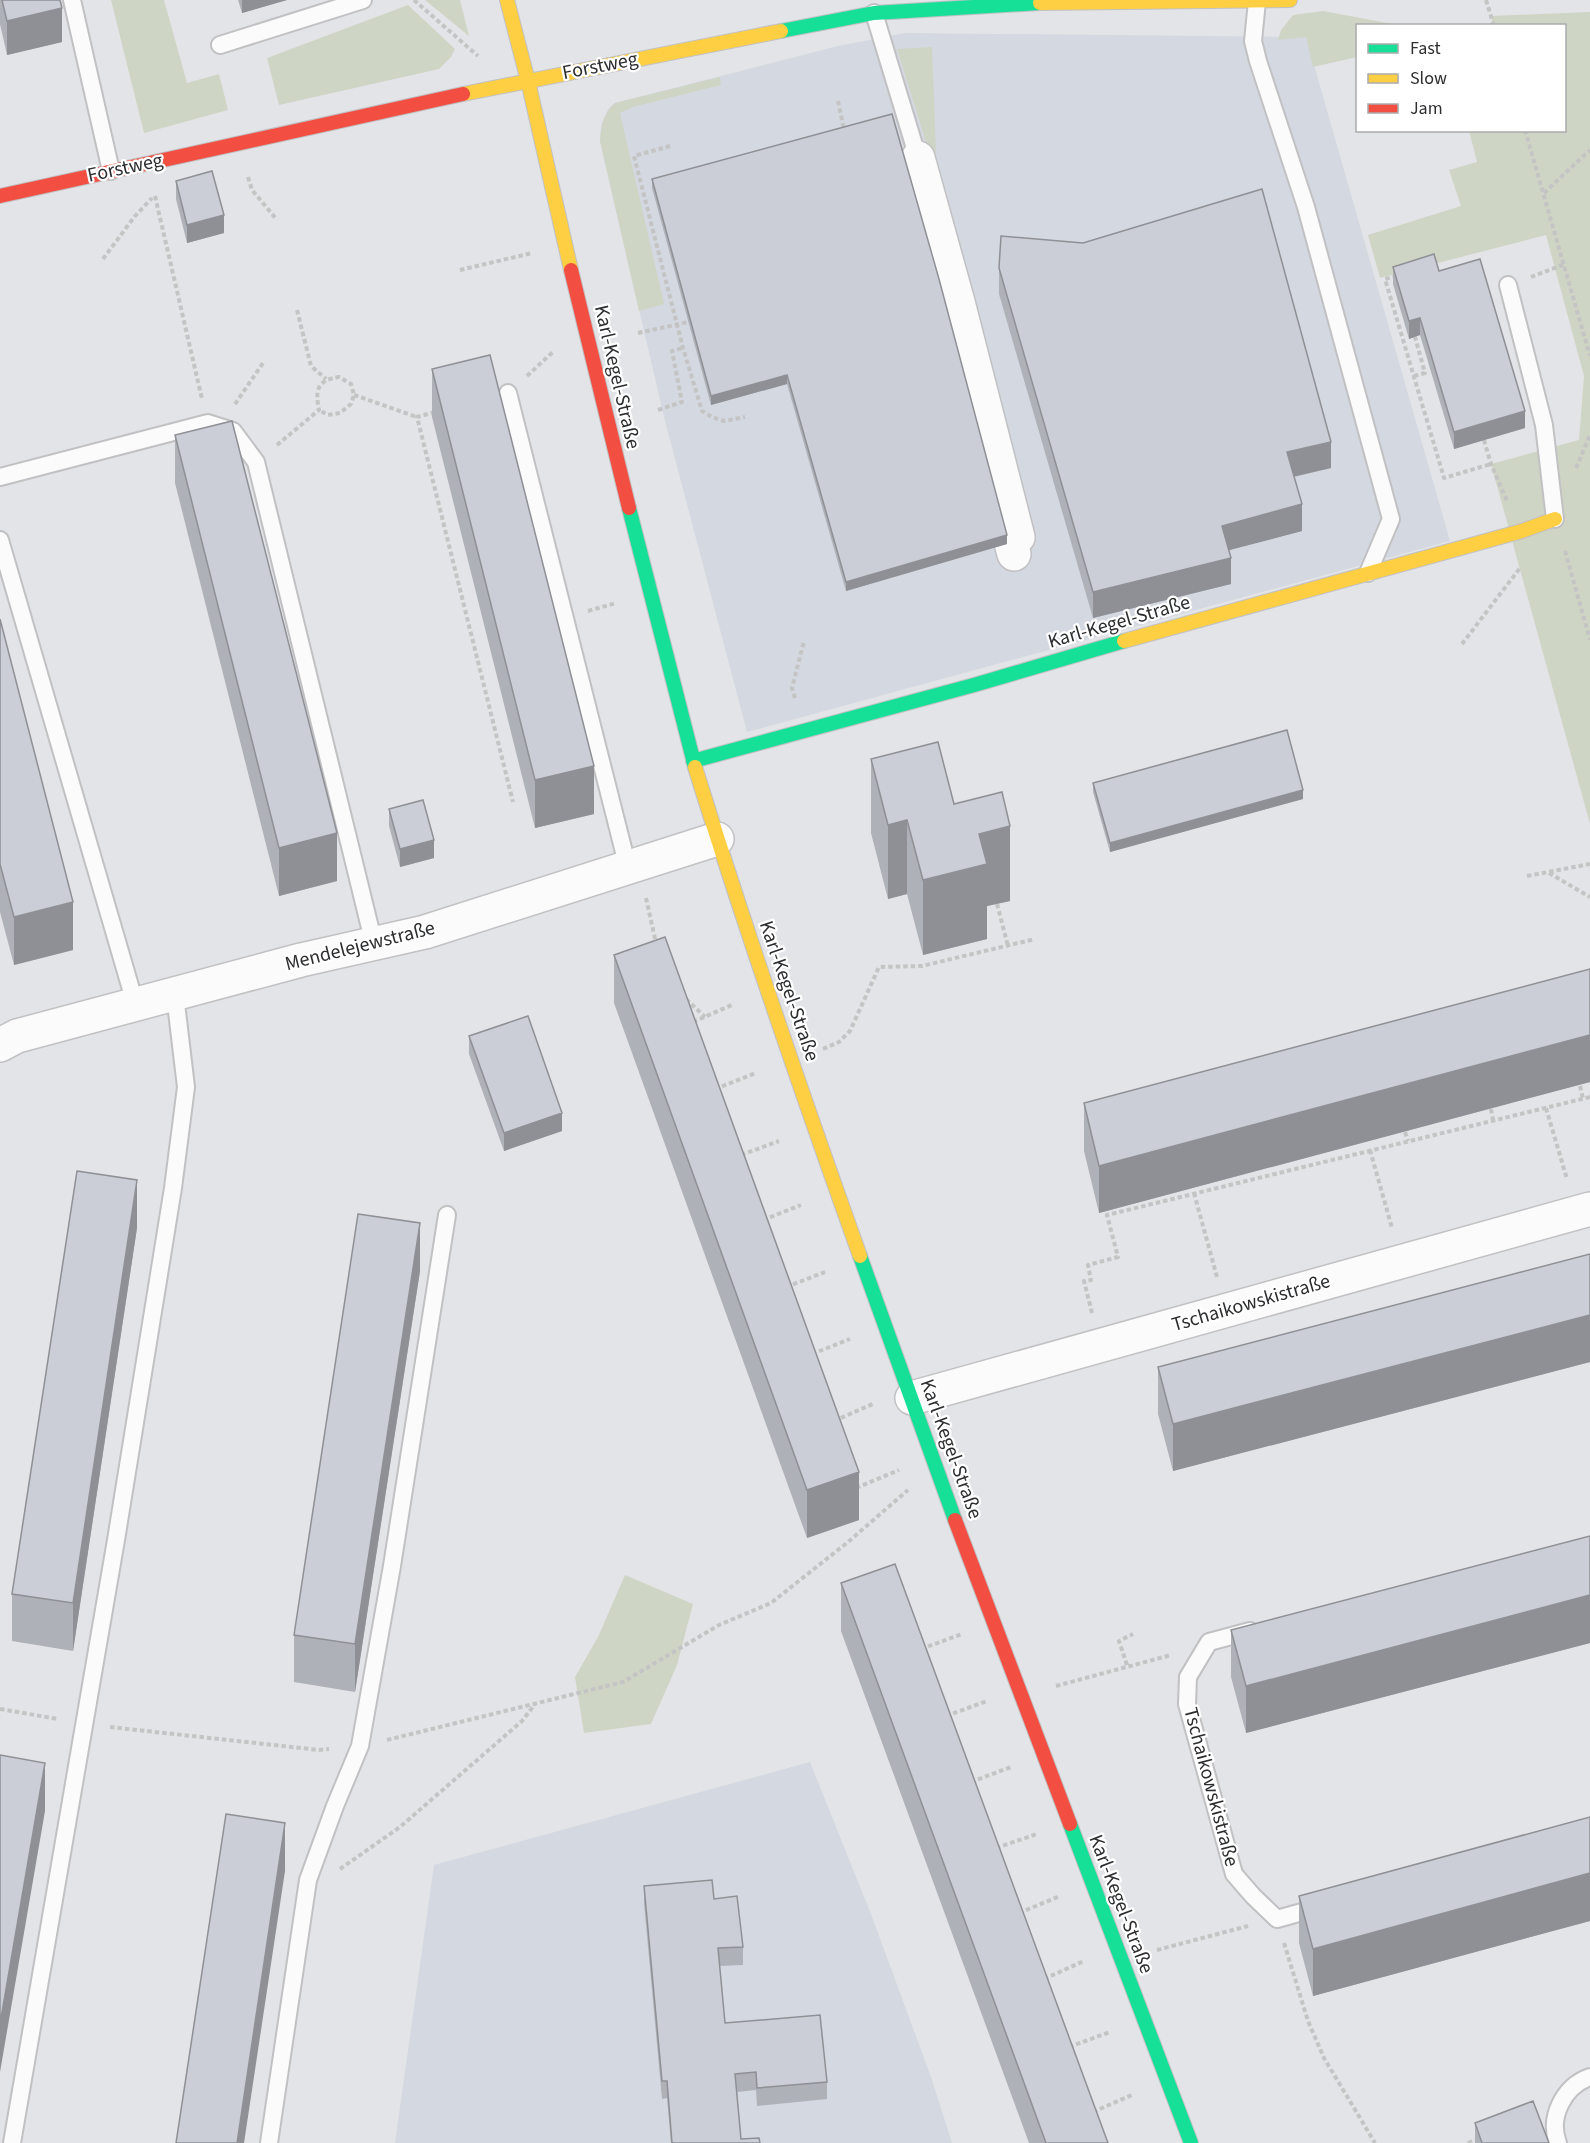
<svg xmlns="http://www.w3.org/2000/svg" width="1590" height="2143" viewBox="0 0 1590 2143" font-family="'Source Sans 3',sans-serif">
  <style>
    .built { fill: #d4d8e0 }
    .green { fill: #cfd5c5 }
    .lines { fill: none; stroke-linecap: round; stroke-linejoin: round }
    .lane-casing { stroke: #c1c1c4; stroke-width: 20 }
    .street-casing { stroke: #c1c1c4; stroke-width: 36 }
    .fast-casing { stroke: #c1c1c4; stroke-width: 16 }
    .slow-casing { stroke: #c1c1c4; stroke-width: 16 }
    .jam-casing { stroke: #c1c1c4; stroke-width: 16 }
    .path { stroke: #c4c4c4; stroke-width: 4; stroke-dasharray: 4.5 3; stroke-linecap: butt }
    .lane { stroke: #fbfbfb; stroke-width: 16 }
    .street { stroke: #fbfbfb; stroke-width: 33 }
    .fast { stroke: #16e098; stroke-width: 14 }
    .slow { stroke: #ffcf43; stroke-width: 14 }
    .jam { stroke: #f24e42; stroke-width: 14 }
    .wall { fill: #afb1b8 }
    .shaded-wall { fill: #8e9096 }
    .building { fill: #cbced6; stroke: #8e9096; stroke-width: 1.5 }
    .labels { text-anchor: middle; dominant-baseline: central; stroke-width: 4.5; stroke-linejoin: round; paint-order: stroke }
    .street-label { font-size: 20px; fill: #2c2d2f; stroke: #fff }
  </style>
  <rect width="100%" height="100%" fill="#e3e4e7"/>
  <path class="built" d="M 905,33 L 1306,37 L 1450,541 L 747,732 L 664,417 L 600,141 L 601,125 L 609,108 L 615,103 L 838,46 Z
    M 810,1762 L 871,1914 L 931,2077 L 952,2143 L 395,2143 L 434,1865 Z"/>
  <path class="green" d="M 111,0 L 164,0 L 187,83 L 219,74 L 228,110 L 144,133 Z
    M 425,0 L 460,0 L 469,36 Z
    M 408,5 L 455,49 L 451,57 L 439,69 L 279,105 L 267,58 Z
    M 1323,11 L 1398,25 L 1358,26 L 1357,57 L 1313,67 L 1306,37 L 1278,40 L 1281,30 L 1293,15 Z
    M 1590,12 L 1590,824 L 1491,464 L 1579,440 L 1584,376 L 1546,235 L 1380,278 L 1368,235 L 1461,206 L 1449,170 L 1477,162 L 1469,131 L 1564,130 L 1564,26 L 1493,25 L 1491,16 Z
    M 932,47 L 936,153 L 930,155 L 897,49 Z
    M 720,77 L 721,85 L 633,107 L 620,113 L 664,304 L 639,311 L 600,141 C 601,127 603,113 615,103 Z
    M 625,1575 L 693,1604 L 677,1665 L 651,1724 L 584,1733 L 575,1677 L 598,1637 Z"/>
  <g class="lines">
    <defs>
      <path id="lane" d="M 72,0 L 111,171
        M 1257,1 L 1253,41 L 1258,61 L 1306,207 L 1391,519 L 1368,573
        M 874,13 L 918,158
        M 220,45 L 363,0
        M 1508,285 L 1544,425 L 1555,519
        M 508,393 L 628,868
        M 0,477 L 208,423 L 233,431 L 256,462 L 374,944
        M 0,540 L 135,1003
        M 1250,1631 L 1209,1642 L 1188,1677 L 1187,1704 L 1234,1874 L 1253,1896 L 1277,1919 L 1320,1907
        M 12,2143 L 116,1540 L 173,1188 L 186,1087 L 175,995
        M 269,2143 L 308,1880 L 335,1806 L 360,1746 L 392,1566 L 447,1215
        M 1558,2143 C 1548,2117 1564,2086 1590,2077"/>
      <path id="street" d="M 918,158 L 958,302 L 1018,537 L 1011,543 L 1014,554
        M 0,1045 L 17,1036 L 301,960 L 425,932 L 717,839
        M 912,1398 L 1590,1209"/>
      <path id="fast" d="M 781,31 L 874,13 L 1040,3
        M 629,508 L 695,767
        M 693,761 L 974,685 L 1124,641
        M 860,1256 L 955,1520
        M 1070,1824 L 1191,2143"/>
      <path id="slow" d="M 507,0 L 528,81 L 571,270
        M 1040,3 L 1290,0
        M 463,94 L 781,31
        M 1124,641 L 1522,531 L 1555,519
        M 695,767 C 746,931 802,1094 860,1256"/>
      <path id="jam" d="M 0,196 L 463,94
        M 571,270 L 629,508
        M 955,1520 L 1070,1824"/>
    </defs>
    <use href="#lane" class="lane-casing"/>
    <use href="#street" class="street-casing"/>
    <use href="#fast" class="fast-casing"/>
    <use href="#slow" class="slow-casing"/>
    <use href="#jam" class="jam-casing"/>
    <path class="path" d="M 414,0 L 478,56
      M 1486,0 L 1494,26
      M 838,101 L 844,130
      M 1525,130 L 1590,356
      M 670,146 L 634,156 L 683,348 L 702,411 L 712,417 L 724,421 L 745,417
      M 248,177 L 252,190 L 277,220
      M 1544,193 L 1590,150
      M 155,196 L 202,399
      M 103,259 L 135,216 L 152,198
      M 460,270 L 532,253
      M 1397,276 L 1385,279 L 1444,478 L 1491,464
      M 1531,277 L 1565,264
      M 297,310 L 311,366 L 326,379
      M 638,333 L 693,321
      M 527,376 L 554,351
      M 1414,376 L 1425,373 L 1415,337
      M 354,395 L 417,417
      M 235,404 L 263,363
      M 658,410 L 682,402 L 672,351 L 683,348
      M 435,412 L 417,417 L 513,802
      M 1484,440 L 1491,464 L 1507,501
      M 277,445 L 319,410 C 315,390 317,380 339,377 L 351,384 L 354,395 L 351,404 L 340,413 L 328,415 L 319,410
      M 1576,468 L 1590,435
      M 1565,551 L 1590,640
      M 588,611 L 616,603
      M 1462,644 L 1520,568
      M 795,698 L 792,688 L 804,641
      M 1549,873 L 1590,897
      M 1527,876 L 1590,864
      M 646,898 L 656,943
      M 997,904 L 1008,946
      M 686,999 L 705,1017
      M 693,1022 L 734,1004
      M 823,1049 L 839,1042 L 850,1031 L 879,967 L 922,966 L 1035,939
      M 1580,1086 L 1583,1099
      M 715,1089 L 756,1073
      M 1546,1108 L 1567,1179
      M 1491,1109 L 1493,1120
      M 1405,1132 L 1408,1141
      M 1370,1150 L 1392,1228
      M 741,1155 L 779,1141
      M 1194,1193 L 1217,1277
      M 763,1220 L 801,1205
      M 786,1287 L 825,1272
      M 1092,1313 L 1084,1281 L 1091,1280 L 1088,1265 L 1118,1257 L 1107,1215 L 1590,1097
      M 812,1354 L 850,1339
      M 834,1421 L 875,1403
      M 856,1488 L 899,1470
      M 921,1649 L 962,1634
      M 1127,1665 L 1119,1641 L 1133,1634
      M 1056,1686 L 1171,1655
      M 0,1709 L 58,1719
      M 946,1716 L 987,1701
      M 110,1727 L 319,1750 L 329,1749
      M 387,1740 L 623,1682 L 719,1625 L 771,1603 L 848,1542 L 908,1490
      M 971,1782 L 1011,1767
      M 996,1848 L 1037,1834
      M 340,1869 L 400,1827 L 522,1721 L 535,1704
      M 1019,1913 L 1060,1896
      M 1284,1943 L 1308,2021 L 1324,2058 L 1375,2143
      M 1157,1950 L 1248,1926
      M 1044,1979 L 1084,1961
      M 1069,2047 L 1110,2032
      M 1093,2112 L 1134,2094
      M 1468,2143 L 1479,2139"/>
    <use href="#lane" class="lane"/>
    <use href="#street" class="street"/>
    <use href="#fast" class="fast"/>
    <use href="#slow" class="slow"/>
    <use href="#jam" class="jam"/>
  </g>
  <path class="wall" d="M 0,0 L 60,0 L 62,42 L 7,55 L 0,24 Z
    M 238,0 L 287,0 L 242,13 Z
    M 652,179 L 1007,544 L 846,591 L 787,384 L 711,405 L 652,188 Z
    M 176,181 L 224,233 L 187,243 L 176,199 Z
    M 1393,267 L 1439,271 L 1525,428 L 1454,449 L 1420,335 L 1409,339 L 1393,284 Z
    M 999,268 L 1331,468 L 1294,477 L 1302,531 L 1229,550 L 1231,584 L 1093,618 L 999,294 Z
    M 432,369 L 594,814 L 535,828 L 432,417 Z
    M 175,435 L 337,881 L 279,896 L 175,483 Z
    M 0,619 L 73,950 L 14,965 L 0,912 Z
    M 871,759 L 954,804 L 1010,901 L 987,906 L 987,939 L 923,955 L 907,894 L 888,899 L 871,833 Z
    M 1093,783 L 1303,799 L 1110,852 L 1093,792 Z
    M 389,809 L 434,858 L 400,867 L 389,826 Z
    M 614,955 L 859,1520 L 807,1538 L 614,1003 Z
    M 1590,969 L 1590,1082 L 1099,1213 L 1084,1151 L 1084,1103 Z
    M 469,1036 L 562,1131 L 504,1151 L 469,1054 Z
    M 137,1228 L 73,1651 L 12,1641 L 12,1594 Z
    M 1590,1254 L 1590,1362 L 1173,1471 L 1158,1414 L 1158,1367 Z
    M 420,1271 L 355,1692 L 294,1682 L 294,1635 Z
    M 1590,1536 L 1590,1643 L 1246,1733 L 1231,1677 L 1231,1630 Z
    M 841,1583 L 1108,2143 L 1029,2143 L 841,1631 Z
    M 1590,1817 L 1590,1921 L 1313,1996 L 1299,1943 L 1299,1896 Z
    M 644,1886 L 714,1899 L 743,1947 L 743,1965 L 719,1966 L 725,2023 L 827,2082 L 827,2099 L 757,2106 L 756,2090 L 737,2092 L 741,2139 L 760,2143 L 671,2143 L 667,2098 L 662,2099 L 644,1903 Z
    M 1475,2123 L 1549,2143 L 1475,2143 Z"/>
  <path class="shaded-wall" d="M 242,0 L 287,0 L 242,13 Z
    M 62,8 L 62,42 L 7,55 L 7,21 Z
    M 224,215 L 224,233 L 187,243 L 187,225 Z
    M 1420,318 L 1420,335 L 1409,339 L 1409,321 Z
    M 787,375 L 787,384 L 711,405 L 711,396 Z
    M 1525,411 L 1525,428 L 1454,449 L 1454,432 Z
    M 1331,442 L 1331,468 L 1287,478 L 1287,452 Z
    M 1302,504 L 1302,531 L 1222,552 L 1222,526 Z
    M 1007,535 L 1007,544 L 846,591 L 846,582 Z
    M 1231,558 L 1231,584 L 1093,618 L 1093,592 Z
    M 594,766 L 594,814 L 535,828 L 535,780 Z
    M 1303,790 L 1303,799 L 1110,852 L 1110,843 Z
    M 907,820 L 907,894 L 888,899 L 888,825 Z
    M 1010,826 L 1010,901 L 987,906 L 987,939 L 923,955 L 923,880 L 979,834 Z
    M 337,833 L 337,881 L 279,896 L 279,848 Z
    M 434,840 L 434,858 L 400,867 L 400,849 Z
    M 73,902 L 73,950 L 14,965 L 14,917 Z
    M 1590,1035 L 1590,1082 L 1099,1213 L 1099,1166 Z
    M 562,1113 L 562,1131 L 504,1151 L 504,1133 Z
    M 137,1180 L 137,1228 L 73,1651 L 73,1603 Z
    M 420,1223 L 420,1271 L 355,1692 L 355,1644 Z
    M 1590,1315 L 1590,1362 L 1173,1471 L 1173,1424 Z
    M 859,1472 L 859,1520 L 807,1538 L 807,1490 Z
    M 1590,1595 L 1590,1643 L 1246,1733 L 1246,1686 Z
    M 45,1763 L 45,1811 L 0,2072 L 0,2024 Z
    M 285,1823 L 285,1871 L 244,2143 L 237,2143 Z
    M 1590,1873 L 1590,1921 L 1313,1996 L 1313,1949 Z"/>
  <path class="building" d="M 2,0 L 60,0 L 62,8 L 7,21 Z
    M 892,114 L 939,279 L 1007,535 L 846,582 L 787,375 L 711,396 L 652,179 Z
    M 212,171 L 224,215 L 187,225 L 176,181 Z
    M 1262,189 L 1331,442 L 1287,452 L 1302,504 L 1222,526 L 1231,558 L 1093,592 L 999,268 L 1001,236 L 1083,243 Z
    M 1434,254 L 1439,271 L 1480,259 L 1525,411 L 1454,432 L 1420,318 L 1409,321 L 1393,267 Z
    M 490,355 L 594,766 L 535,780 L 432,369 Z
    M 232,421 L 337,833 L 279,848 L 175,435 Z
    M 0,619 L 73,902 L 14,917 L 0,864 Z
    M 1287,730 L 1303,790 L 1110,843 L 1093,783 Z
    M 938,742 L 954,804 L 1002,792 L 1010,826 L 979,834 L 987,864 L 923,880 L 907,820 L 888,825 L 871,759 Z
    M 423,800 L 434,840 L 400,849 L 389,809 Z
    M 665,937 L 859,1472 L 807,1490 L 614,955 Z
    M 1590,969 L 1590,1035 L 1099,1166 L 1084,1103 Z
    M 528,1016 L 562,1113 L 504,1133 L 469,1036 Z
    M 77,1171 L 137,1180 L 73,1603 L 12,1594 Z
    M 358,1214 L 420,1223 L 355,1644 L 294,1635 Z
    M 1590,1254 L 1590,1315 L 1173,1424 L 1158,1367 Z
    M 1590,1536 L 1590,1595 L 1246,1686 L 1231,1630 Z
    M 895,1564 L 1108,2143 L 1046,2143 L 841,1583 Z
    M 0,1755 L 45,1763 L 0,2024 Z
    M 226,1814 L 285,1823 L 237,2143 L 176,2143 Z
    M 1590,1817 L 1590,1873 L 1313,1949 L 1299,1896 Z
    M 712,1880 L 714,1899 L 737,1896 L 743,1947 L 718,1948 L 725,2023 L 820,2015 L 827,2082 L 757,2088 L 756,2072 L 735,2074 L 741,2139 L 759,2138 L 760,2143 L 672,2143 L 667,2081 L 662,2081 L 644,1886 Z
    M 1533,2101 L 1549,2143 L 1482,2143 L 1475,2123 Z"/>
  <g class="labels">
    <g class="street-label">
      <text transform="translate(600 66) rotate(-11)">Forstweg</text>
      <text transform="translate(125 168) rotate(-12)">Forstweg</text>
      <text transform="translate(617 377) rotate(77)">Karl-Kegel-Straße</text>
      <text transform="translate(1119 622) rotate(-16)">Karl-Kegel-Straße</text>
      <text transform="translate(360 946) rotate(-14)">Mendelejewstraße</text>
      <text transform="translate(789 991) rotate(71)">Karl-Kegel-Straße</text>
      <text transform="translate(1251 1303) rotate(-16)">Tschaikowskistraße</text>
      <text transform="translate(951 1449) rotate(70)">Karl-Kegel-Straße</text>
      <text transform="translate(1211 1787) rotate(75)">Tschaikowskistraße</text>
      <text transform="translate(1121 1904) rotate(69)">Karl-Kegel-Straße</text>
    </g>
  </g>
  <rect x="1356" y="24" width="210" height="108" fill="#ffffff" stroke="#ababac" stroke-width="1.5"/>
  <rect x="1368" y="44" width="30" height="9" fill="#16e098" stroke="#ababac" stroke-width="1.5"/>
  <text x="1410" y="54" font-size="18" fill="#2c2d2f">Fast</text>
  <rect x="1368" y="74" width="30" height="9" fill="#ffcf43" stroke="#ababac" stroke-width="1.5"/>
  <text x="1410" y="84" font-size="18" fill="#2c2d2f">Slow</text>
  <rect x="1368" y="104" width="30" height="9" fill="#f24e42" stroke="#ababac" stroke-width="1.5"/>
  <text x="1410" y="114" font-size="18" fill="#2c2d2f">Jam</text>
</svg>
